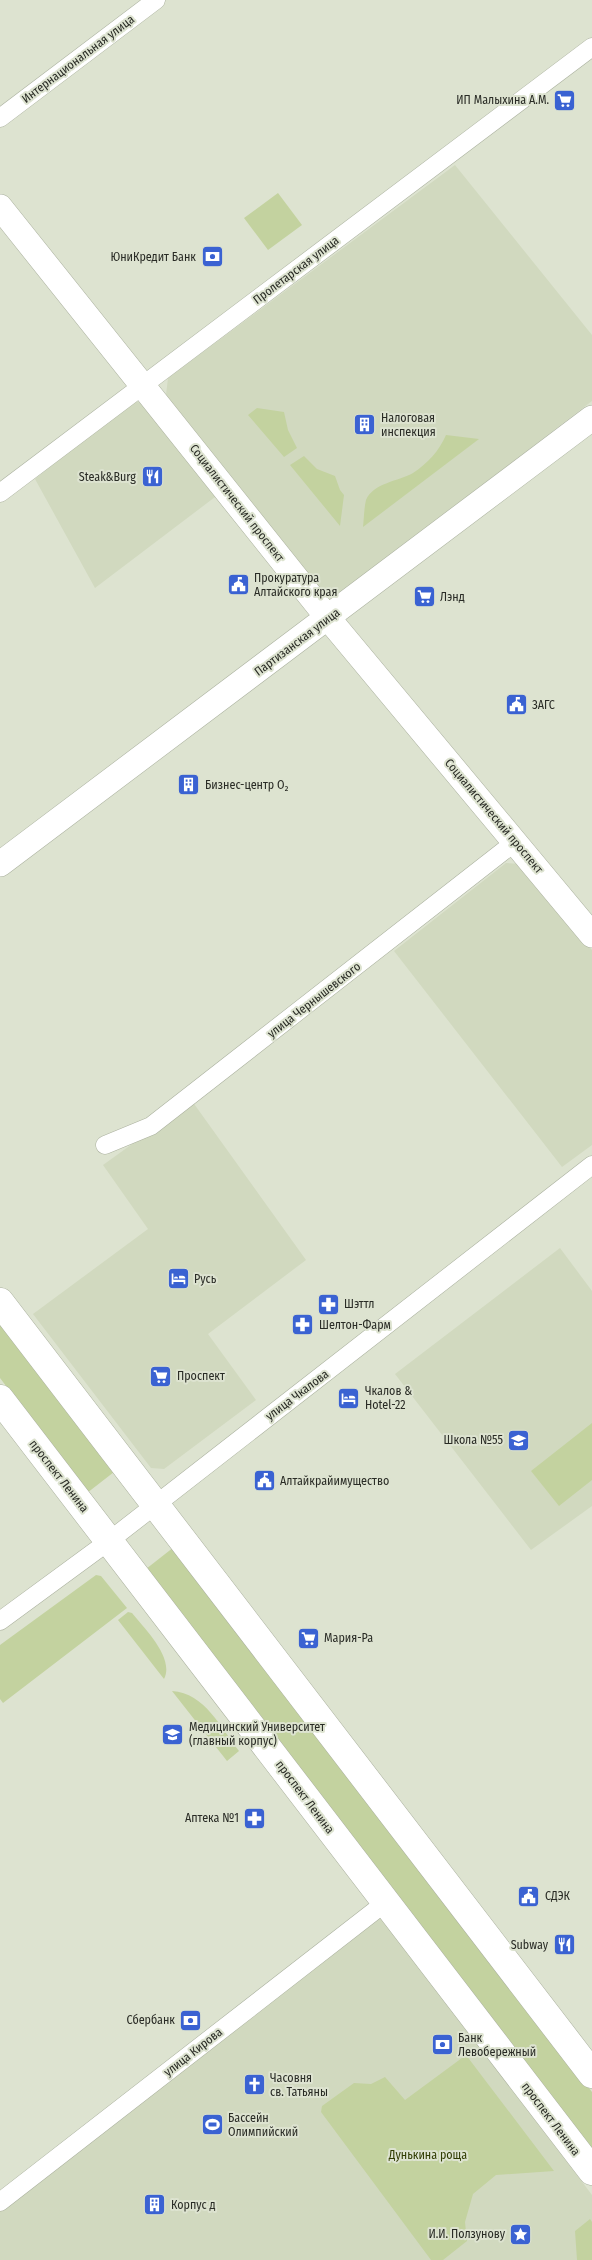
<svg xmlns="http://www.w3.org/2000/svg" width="592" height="2260" viewBox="0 0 592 2260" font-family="'Fira Sans Condensed',sans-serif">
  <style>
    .built { fill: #d1d9bf }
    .green { fill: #c3d29f }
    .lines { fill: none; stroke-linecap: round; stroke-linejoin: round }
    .street-casing { stroke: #abb19f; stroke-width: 19 }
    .secondary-casing { stroke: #abb19f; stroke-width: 26 }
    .primary-casing { stroke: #abb19f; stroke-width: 29 }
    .street { stroke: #fff; stroke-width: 18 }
    .secondary { stroke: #fff; stroke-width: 25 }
    .primary { stroke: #fff; stroke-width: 28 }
    .labels { text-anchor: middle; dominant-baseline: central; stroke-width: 4; stroke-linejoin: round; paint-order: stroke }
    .street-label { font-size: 12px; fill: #292b25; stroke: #dde3d0 }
    .poi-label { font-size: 12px; fill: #292b25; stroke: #dde3d0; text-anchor: start }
    .park-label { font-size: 12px; fill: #303c02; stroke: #dde3d0 }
  </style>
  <rect width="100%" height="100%" fill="#dde3d0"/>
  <path class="built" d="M 455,165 L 592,335 L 592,401 L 341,593 L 320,591 L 166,395 L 168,378 Z
    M 132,401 L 147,404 L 219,494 L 95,588 L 35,479 Z
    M 506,863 L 522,864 L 592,950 L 592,1145 L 562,1167 L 394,951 Z
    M 192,1101 L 306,1260 L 208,1334 L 256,1400 L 164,1469 L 151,1468 L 33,1314 L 148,1229 L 103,1165 Z
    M 560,1248 L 592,1291 L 592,1506 L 531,1550 L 395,1374 Z
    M 380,1914 L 592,2195 L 592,2260 L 0,2260 L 0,2211 Z"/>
  <path class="green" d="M 278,193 L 302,225 L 268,250 L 244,218 Z
    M 257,408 L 284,412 L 288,430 L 297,448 L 284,457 L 248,415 Z
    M 446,435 L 479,439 L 363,527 C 364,519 364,508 366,500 C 373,483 399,481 413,473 C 428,463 439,451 446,435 Z
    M 304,456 L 317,469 L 335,476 L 340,490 L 344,495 L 340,526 L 290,465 Z
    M 0,1321 L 114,1472 L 87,1493 L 0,1378 Z
    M 592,1423 L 592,1480 L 559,1506 L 531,1471 Z
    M 174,1547 L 592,2092 L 592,2150 L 146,1569 Z
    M 96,1575 L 101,1576 L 127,1608 L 3,1703 L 0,1699 L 0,1645 Z
    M 128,1612 L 132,1613 C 144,1628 175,1658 164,1679 L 118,1620 Z
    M 172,1691 C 205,1693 221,1728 239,1751 L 227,1761 Z
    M 466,2055 L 554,2171 L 496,2175 L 473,2194 L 465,2222 L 467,2241 L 443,2260 L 431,2260 L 321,2112 L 322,2106 L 354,2083 L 371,2084 L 385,2077 L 405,2100 Z
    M 590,2219 L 592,2222 L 592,2260 L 577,2260 L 575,2231 Z"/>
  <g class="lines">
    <defs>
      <path id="street" d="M 0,118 L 156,0
        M 0,493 L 592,47
        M 105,1145 L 151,1126 L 515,842
        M 0,1621 L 109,1541 L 592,1165
        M 0,2202 L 386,1902"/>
      <path id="secondary" d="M 0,207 L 328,618 L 592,935
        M 0,864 L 592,418"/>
      <path id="primary" d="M 0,1302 L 592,2074
        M 0,1399 L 592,2171"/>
    </defs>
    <use href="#street" class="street-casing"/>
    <use href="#secondary" class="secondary-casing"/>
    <use href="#primary" class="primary-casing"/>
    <use href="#street" class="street"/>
    <use href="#secondary" class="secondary"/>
    <use href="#primary" class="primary"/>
  </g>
  <defs>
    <symbol id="supermarket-square" viewBox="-11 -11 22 22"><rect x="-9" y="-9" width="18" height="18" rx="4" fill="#3a62d2" stroke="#dde3d0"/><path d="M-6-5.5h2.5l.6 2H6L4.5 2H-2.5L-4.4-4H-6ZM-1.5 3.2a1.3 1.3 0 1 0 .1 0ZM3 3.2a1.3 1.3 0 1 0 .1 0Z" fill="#fff"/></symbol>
    <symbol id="bank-square" viewBox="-11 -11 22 22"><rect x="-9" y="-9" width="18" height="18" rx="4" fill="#3a62d2" stroke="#dde3d0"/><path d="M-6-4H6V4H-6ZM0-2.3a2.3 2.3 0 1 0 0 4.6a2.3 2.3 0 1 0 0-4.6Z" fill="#fff"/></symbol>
    <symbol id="building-square" viewBox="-11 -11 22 22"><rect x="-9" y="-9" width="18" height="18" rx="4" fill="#3a62d2" stroke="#dde3d0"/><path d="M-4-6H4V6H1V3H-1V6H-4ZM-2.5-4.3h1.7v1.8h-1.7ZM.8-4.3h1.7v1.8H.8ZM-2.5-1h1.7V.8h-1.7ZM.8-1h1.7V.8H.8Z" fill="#fff"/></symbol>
    <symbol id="restaurant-square" viewBox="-11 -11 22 22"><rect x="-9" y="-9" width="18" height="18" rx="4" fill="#3a62d2" stroke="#dde3d0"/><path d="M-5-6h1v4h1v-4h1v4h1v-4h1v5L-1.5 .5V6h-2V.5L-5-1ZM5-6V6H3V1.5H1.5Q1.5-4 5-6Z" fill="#fff"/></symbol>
    <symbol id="civic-square" viewBox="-11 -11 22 22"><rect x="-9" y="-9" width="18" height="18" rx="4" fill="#3a62d2" stroke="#dde3d0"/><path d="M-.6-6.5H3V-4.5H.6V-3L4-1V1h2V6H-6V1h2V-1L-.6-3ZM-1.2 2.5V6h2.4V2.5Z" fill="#fff"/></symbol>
    <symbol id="hotel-square" viewBox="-11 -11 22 22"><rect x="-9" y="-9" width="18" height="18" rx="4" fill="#3a62d2" stroke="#dde3d0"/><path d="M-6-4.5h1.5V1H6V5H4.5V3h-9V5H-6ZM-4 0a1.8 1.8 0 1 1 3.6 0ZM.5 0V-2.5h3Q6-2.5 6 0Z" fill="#fff"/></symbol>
    <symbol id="pharmacy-square" viewBox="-11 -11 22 22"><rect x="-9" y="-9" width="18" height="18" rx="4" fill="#3a62d2" stroke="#dde3d0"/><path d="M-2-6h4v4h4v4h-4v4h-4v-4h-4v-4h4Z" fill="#fff"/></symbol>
    <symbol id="school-square" viewBox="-11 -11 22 22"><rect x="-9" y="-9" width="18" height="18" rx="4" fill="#3a62d2" stroke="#dde3d0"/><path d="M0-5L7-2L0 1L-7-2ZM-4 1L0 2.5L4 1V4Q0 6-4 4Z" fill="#fff"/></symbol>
    <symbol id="university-square" viewBox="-11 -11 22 22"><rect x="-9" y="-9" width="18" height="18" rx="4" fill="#3a62d2" stroke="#dde3d0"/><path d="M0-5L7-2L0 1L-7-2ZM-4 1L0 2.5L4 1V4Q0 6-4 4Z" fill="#fff"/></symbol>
    <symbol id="church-square" viewBox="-11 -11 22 22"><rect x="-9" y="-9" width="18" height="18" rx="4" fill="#3a62d2" stroke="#dde3d0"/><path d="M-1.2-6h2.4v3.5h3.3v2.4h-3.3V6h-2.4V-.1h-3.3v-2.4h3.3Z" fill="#fff"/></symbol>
    <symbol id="stadium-square" viewBox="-11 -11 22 22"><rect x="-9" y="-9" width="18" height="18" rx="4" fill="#3a62d2" stroke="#dde3d0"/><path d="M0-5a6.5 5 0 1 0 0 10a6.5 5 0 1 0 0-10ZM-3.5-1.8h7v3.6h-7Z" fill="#fff"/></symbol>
    <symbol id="sight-square" viewBox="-11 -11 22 22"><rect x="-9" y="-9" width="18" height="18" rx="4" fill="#3a62d2" stroke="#dde3d0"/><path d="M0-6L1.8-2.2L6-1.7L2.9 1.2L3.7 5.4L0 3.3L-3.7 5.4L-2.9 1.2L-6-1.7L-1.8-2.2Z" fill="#fff"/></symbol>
  </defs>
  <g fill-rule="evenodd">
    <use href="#supermarket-square" x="552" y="88" width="25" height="25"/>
    <use href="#bank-square" x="200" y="244" width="25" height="25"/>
    <use href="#building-square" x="352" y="412" width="25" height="25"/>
    <use href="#restaurant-square" x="140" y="464" width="25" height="25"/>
    <use href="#civic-square" x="226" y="572" width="25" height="25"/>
    <use href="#supermarket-square" x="412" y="584" width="25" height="25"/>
    <use href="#civic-square" x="504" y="692" width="25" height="25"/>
    <use href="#building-square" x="176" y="772" width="25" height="25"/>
    <use href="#hotel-square" x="166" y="1266" width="25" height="25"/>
    <use href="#pharmacy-square" x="316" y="1292" width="25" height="25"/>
    <use href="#pharmacy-square" x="290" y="1312" width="25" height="25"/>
    <use href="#supermarket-square" x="148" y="1364" width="25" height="25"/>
    <use href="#hotel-square" x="336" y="1386" width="25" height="25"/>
    <use href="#school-square" x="506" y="1428" width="25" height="25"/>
    <use href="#civic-square" x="252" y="1468" width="25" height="25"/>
    <use href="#supermarket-square" x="296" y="1626" width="25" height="25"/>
    <use href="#university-square" x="160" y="1722" width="25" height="25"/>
    <use href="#pharmacy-square" x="242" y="1806" width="25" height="25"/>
    <use href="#civic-square" x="516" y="1884" width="25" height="25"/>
    <use href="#restaurant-square" x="552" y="1932" width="25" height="25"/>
    <use href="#bank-square" x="178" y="2008" width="25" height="25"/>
    <use href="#bank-square" x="430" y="2032" width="25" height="25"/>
    <use href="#church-square" x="242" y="2072" width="25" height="25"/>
    <use href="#stadium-square" x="200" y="2112" width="25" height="25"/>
    <use href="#building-square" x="142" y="2192" width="25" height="25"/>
    <use href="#sight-square" x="508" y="2222" width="25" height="25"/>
  </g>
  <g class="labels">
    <g class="street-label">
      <text transform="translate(78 59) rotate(-37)">Интернациональная улица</text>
      <text transform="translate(296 270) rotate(-37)">Пролетарская улица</text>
      <text transform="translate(237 503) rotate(52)">Социалистический проспект</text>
      <text transform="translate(297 642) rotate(-37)">Партизанская улица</text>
      <text transform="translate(494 816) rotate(50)">Социалистический проспект</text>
      <text transform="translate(314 1000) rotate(-38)">улица Чернышевского</text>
      <text transform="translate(297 1395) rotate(-37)">улица Чкалова</text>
      <text transform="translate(59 1476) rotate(52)">проспект Ленина</text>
      <text transform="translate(305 1797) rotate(53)">проспект Ленина</text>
      <text transform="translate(193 2052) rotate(-38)">улица Кирова</text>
      <text transform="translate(551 2119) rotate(53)">проспект Ленина</text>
    </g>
    <g class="poi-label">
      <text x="549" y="100" text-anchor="end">ИП Малыхина А.М.</text>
      <text x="196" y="257" text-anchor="end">ЮниКредит Банк</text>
      <text x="381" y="418">Налоговая<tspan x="381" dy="14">инспекция</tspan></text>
      <text x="136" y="477" text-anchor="end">Steak&amp;Burg</text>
      <text x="254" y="578">Прокуратура<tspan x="254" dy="14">Алтайского края</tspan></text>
      <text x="440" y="597">Лэнд</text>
      <text x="532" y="705">ЗАГС</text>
      <text x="205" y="785">Бизнес-центр O₂</text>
      <text x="194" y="1279">Русь</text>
      <text x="344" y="1304">Шэттл</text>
      <text x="319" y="1325">Шелтон-Фарм</text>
      <text x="177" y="1376">Проспект</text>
      <text x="365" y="1391">Чкалов &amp;<tspan x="365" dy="14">Hotel-22</tspan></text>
      <text x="503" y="1440" text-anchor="end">Школа №55</text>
      <text x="280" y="1481">Алтайкрайимущество</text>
      <text x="324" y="1638">Мария-Ра</text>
      <text x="189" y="1727">Медицинский Университет<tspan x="189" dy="14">(главный корпус)</tspan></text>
      <text x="239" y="1818" text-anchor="end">Аптека №1</text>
      <text x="545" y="1896">СДЭК</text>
      <text x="548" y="1945" text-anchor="end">Subway</text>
      <text x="175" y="2020" text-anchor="end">Сбербанк</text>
      <text x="458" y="2038">Банк<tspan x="458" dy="14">Левобережный</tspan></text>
      <text x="270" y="2078">Часовня<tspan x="270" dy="14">св. Татьяны</tspan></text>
      <text x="228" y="2118">Бассейн<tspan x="228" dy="14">Олимпийский</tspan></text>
      <text x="171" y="2205">Корпус д</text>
      <text x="505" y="2234" text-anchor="end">И.И. Ползунову</text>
    </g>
    <g class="park-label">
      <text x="428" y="2155">Дунькина роща</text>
    </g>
  </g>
</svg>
